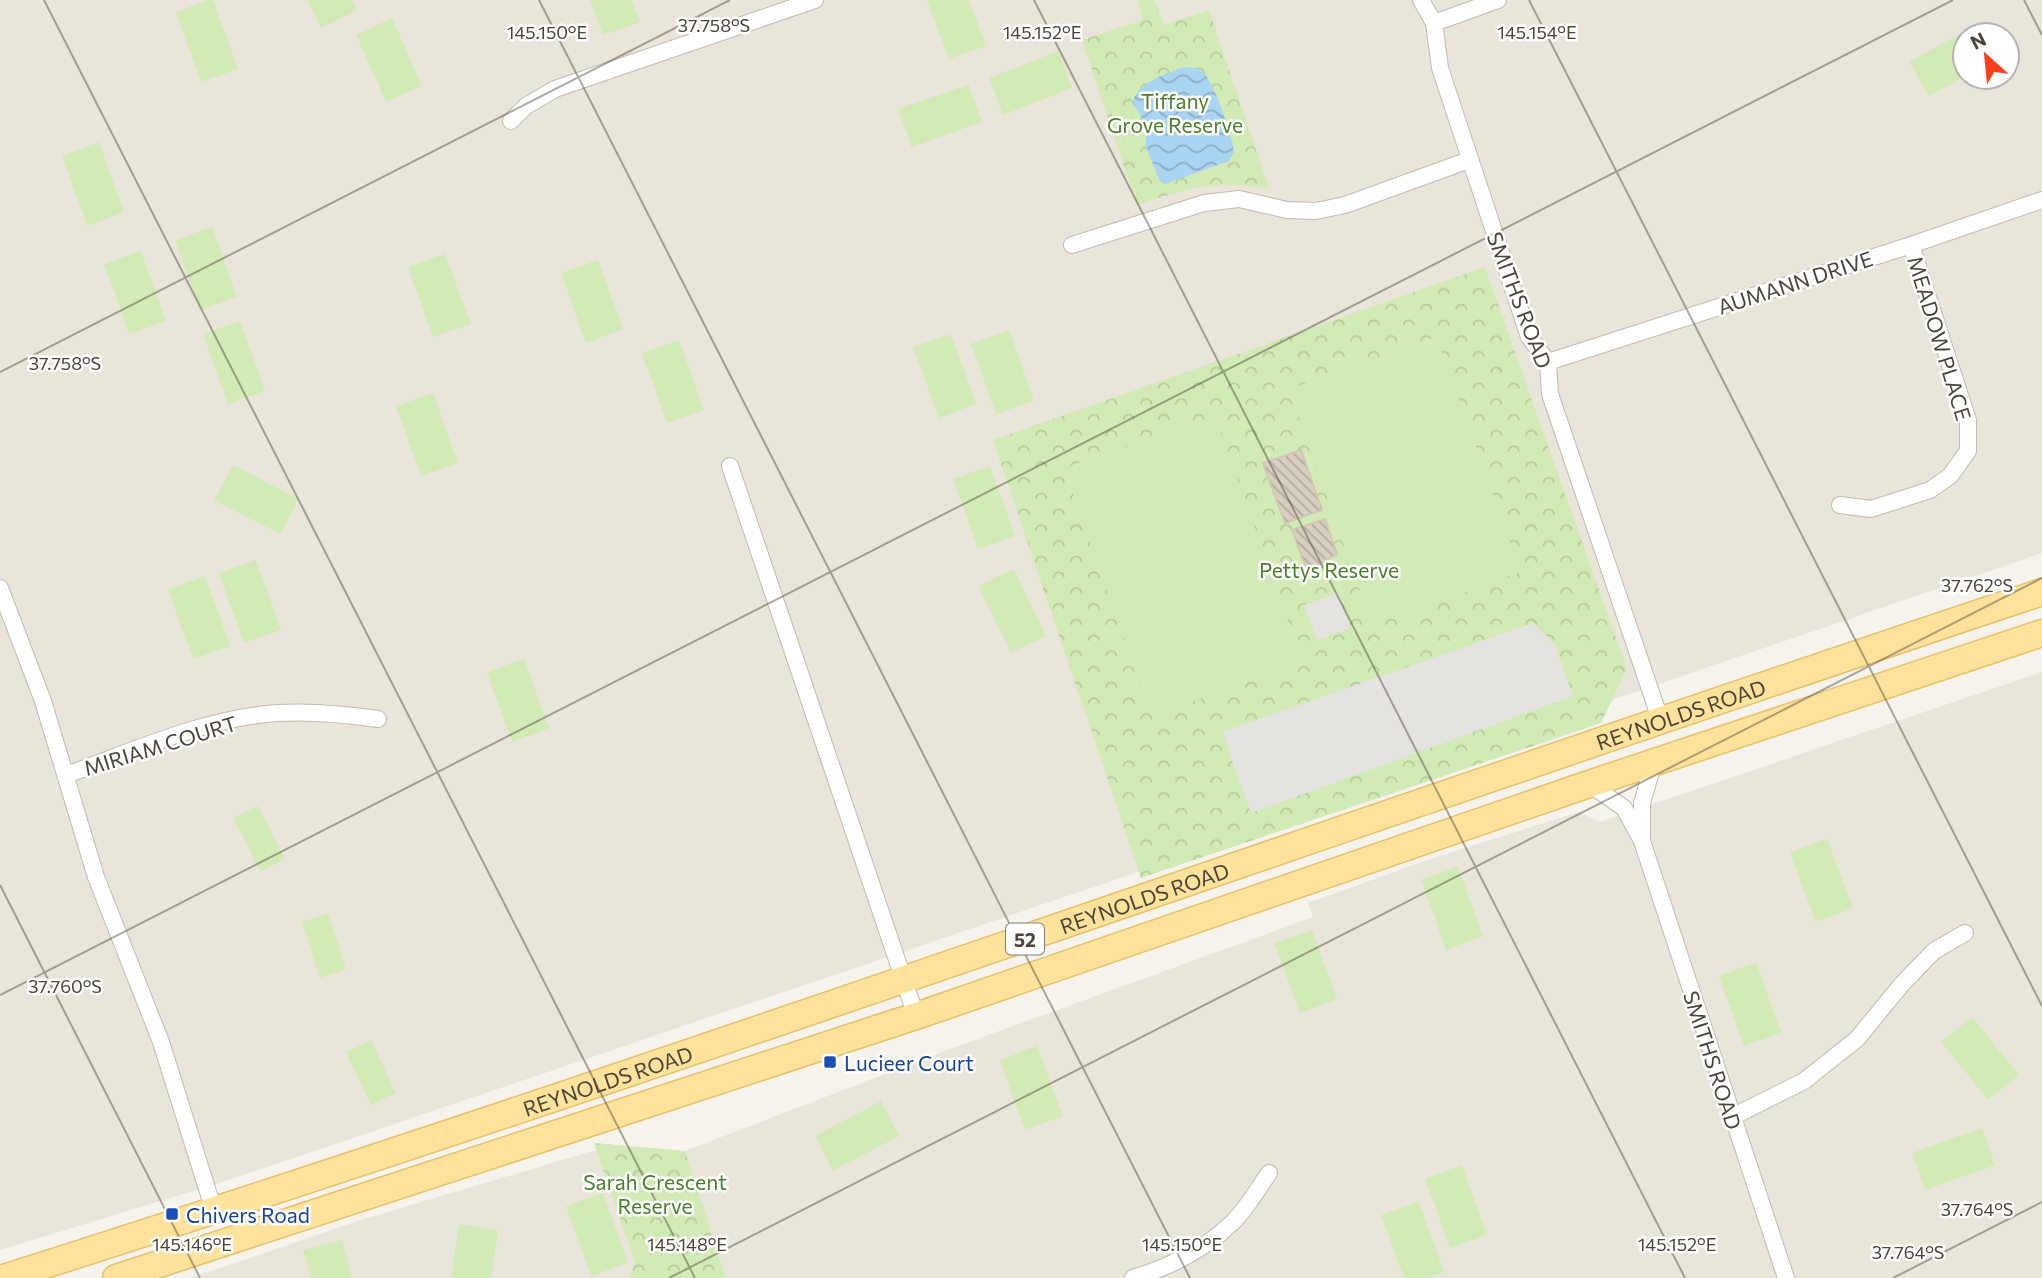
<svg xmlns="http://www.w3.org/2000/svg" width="2042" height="1278" viewBox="0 0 2042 1278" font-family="Commissioner,sans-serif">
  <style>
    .residential { fill: #eae5da; fill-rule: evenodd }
    .park { fill: url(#park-crowns) }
    .garden { fill: #d2eab5 }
    .parking { fill: #e5e3e0 }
    .water { fill: url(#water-waves) }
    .building { fill: url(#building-back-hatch); stroke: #d3c7b4; stroke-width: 2 }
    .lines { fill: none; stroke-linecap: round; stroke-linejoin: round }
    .street-casing { stroke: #c2bbae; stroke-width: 18 }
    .primary-casing { stroke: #e6c16a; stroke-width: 29 }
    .street { stroke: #fff; stroke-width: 16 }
    .primary { stroke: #ffe39c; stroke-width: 26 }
    .ticks { fill: none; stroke: #4b4439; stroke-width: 2; stroke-opacity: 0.45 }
    .transit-dot { fill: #1a4fb4; stroke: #fff; stroke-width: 2.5 }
    .labels { text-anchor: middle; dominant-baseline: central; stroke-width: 5; stroke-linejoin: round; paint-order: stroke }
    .shield { fill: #fff; stroke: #817c74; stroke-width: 2 }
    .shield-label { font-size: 19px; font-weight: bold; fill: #4b4439 }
    .park-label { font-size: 21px; fill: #4a7f2a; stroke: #fff }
    .street-label { font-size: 21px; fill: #4b4439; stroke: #fff }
    .transit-label { font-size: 21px; fill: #164399; stroke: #fff; text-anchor: start }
    .ticks-label { font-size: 18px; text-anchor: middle; fill: #4b4439; stroke: #fff; stroke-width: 5; stroke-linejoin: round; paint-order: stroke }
  </style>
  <defs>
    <pattern id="park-crowns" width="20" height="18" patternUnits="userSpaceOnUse" patternTransform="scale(1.75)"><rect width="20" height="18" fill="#d2eab5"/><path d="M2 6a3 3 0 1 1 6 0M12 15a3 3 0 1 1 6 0" fill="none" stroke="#b6ca9c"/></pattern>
    <pattern id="water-waves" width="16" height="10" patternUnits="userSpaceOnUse" patternTransform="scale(1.75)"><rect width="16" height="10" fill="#a9d4f2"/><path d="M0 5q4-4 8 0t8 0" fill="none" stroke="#8caec5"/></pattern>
    <pattern id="building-back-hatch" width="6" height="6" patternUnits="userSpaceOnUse" patternTransform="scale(1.75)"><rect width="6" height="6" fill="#d8cfc1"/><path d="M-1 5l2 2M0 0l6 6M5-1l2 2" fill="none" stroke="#b1aa9e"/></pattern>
  </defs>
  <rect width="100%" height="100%" fill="#f6f3ec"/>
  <path class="residential" d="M 0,0 L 2042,0 L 2042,553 L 1612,700 L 1138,872 L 226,1181 L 0,1250 ZM 1965,35 L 2007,35 L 2007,77 L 1965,77 Z
    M 2042,672 L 2042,1278 L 190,1278 L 367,1218 L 596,1150 L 594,1143 L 685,1151 L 950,1049 L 1313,917 L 1308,903 L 1427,860 L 1579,812 L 1600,822 Z"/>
  <path class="park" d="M 1137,0 L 1155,0 L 1164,25 L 1209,10 L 1269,189 C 1218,179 1185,189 1137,205 L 1082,40 L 1143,20 Z
    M 1485,267 L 1627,669 L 1601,723 L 1141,878 L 993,440 Z
    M 594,1143 L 685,1151 L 726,1278 L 630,1278 L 635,1263 Z"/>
  <path class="garden" d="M 209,0 L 213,0 L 238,69 L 201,82 L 176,12 Z
    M 307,0 L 352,0 L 357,10 L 321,28 Z
    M 590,0 L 632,0 L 640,22 L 603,35 Z
    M 927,0 L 969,0 L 986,46 L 949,59 Z
    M 392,18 L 422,86 L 386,102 L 356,35 Z
    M 1975,26 L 1980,35 L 1965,35 L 1965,76 L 1929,96 L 1909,62 Z
    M 1058,51 L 1072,88 L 1003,115 L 989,78 Z
    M 969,85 L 982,122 L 911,147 L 898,109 Z
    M 99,142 L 124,212 L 87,226 L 62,156 Z
    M 212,227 L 237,297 L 200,310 L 175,240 Z
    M 141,251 L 166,321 L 129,334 L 104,264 Z
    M 445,254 L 471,324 L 433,337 L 408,267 Z
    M 598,260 L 623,329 L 586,343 L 561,273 Z
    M 240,321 L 265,391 L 228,404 L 203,334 Z
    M 1009,330 L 1034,401 L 996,414 L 971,344 Z
    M 951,334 L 976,404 L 939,418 L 913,347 Z
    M 1436,337 L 1521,572 L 1372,625 L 1289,389 Z
    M 679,340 L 704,410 L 667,423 L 642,353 Z
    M 433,393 L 458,463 L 421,476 L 396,406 Z
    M 1215,416 L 1303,663 L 1151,716 L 1064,468 Z
    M 233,465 L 299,499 L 280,534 L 214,500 Z
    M 990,466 L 1015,536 L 978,549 L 953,479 Z
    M 256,560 L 281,630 L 244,643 L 219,573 Z
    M 1014,569 L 1046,636 L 1011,653 L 978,586 Z
    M 205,576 L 230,646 L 193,659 L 168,589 Z
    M 524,659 L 549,728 L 512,742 L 487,672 Z
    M 258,806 L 285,859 L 260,871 L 233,818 Z
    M 1827,839 L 1853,908 L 1815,922 L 1790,852 Z
    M 1458,866 L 1483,936 L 1446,950 L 1421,880 Z
    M 328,913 L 346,969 L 320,978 L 302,922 Z
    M 1312,930 L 1337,999 L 1300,1013 L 1274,943 Z
    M 1756,962 L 1781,1032 L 1744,1046 L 1719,976 Z
    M 1972,1017 L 2019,1075 L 1988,1100 L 1941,1042 Z
    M 371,1040 L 396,1093 L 371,1105 L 346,1052 Z
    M 1037,1046 L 1063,1116 L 1025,1130 L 1000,1060 Z
    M 881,1101 L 899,1136 L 833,1171 L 815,1136 Z
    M 1982,1128 L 1995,1165 L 1925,1190 L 1912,1153 Z
    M 1462,1165 L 1487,1235 L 1450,1248 L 1425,1179 Z
    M 603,1193 L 628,1263 L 591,1276 L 566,1206 Z
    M 1419,1202 L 1444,1272 L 1427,1278 L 1404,1278 L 1381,1215 Z
    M 459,1224 L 498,1231 L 491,1278 L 451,1278 Z
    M 342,1240 L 352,1278 L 311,1278 L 303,1250 Z"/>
  <path class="parking" d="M 1338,593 L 1350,628 L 1317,640 L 1304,605 Z
    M 1533,623 L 1555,645 L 1573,696 L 1251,813 L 1222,732 Z"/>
  <path class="water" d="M 1184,67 C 1191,67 1199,68 1204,73 C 1215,85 1232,136 1234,152 L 1229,161 L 1165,184 L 1160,181 L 1146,147 L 1146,124 L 1134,105 L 1134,98 C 1143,80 1166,74 1184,67 Z"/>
  <path class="building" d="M 1301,450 L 1322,510 L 1285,523 L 1263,463 Z
    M 1325,519 L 1337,554 L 1307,571 L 1292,530 Z"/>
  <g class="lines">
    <defs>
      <path id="street" d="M 1421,0 L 1434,23 L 1440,68 L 1529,337 L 1548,362 L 1550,394 L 1660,719
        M 1434,23 L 1498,0
        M 511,121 L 526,106 L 555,89 L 815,0
        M 1072,245 L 1204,203 L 1239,199 L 1287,210 L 1316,211 L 1345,205 L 1469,160
        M 1548,362 L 1911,245 L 2042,200
        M 730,466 L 916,1016
        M 1840,505 L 1871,509 L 1930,490 L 1950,476 L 1968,451 L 1968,420 L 1911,245
        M 0,588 L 43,701 L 96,877 L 161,1042 L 214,1211
        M 66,775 C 134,751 205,718 277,713 C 311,711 344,714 378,719
        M 1589,784 L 1624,808 L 1642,841 L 1786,1278
        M 1642,838 L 1642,803 L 1654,762
        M 1732,1117 L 1804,1081 L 1857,1039 L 1902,984 L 1934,951 L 1965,933
        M 1133,1278 C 1170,1267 1205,1249 1233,1222 C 1247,1208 1258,1189 1269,1173"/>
      <g id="primary">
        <path id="s1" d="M 4,1278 C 688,1061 1362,818 2042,592"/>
        <path d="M 116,1278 L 916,1016 L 1589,784 L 2042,633"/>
      </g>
    </defs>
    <use href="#street" class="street-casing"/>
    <use href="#primary" class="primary-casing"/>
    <use href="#street" class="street"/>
    <use href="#primary" class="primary"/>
  </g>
  <path class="ticks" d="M 44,0 L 695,1278M 539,0 L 1190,1278M 1034,0 L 1685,1278M 1529,0 L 2042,1006M 2024,0 L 2042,35M 0,372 L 730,0M 0,885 L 200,1278M 0,995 L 1953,0M 669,1278 L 2042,578M 1893,1278 L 2042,1202"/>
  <g class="transit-dot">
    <rect x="823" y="1055" width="14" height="14" rx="3.5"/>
    <rect x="165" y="1207" width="14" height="14" rx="3.5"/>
  </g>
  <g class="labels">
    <rect class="shield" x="1006" y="923.5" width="38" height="31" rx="5"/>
    <g class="shield-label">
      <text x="1025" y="939">52</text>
    </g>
    <g class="park-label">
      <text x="1175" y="100">Tiffany<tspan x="1175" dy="24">Grove Reserve</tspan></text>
      <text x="1329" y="569">Pettys Reserve</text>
      <text x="655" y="1181">Sarah Crescent<tspan x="655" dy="24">Reserve</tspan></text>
    </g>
    <g class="street-label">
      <text transform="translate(1795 282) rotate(-18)">AUMANN DRIVE</text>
      <text transform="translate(1520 300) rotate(69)">SMITHS ROAD</text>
      <text transform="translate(1940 338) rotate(73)">MEADOW PLACE</text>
      <text stroke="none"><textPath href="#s1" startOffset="1769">REYNOLDS ROAD</textPath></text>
      <text transform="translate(160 745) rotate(-17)">MIRIAM COURT</text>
      <text stroke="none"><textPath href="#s1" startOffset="1202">REYNOLDS ROAD</textPath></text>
      <text transform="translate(1713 1060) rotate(72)">SMITHS ROAD</text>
      <text stroke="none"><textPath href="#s1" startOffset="635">REYNOLDS ROAD</textPath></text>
    </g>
    <g class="transit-label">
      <text x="844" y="1062">Lucieer Court</text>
      <text x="186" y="1214">Chivers Road</text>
    </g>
  </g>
  <g class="ticks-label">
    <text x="714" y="32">37.758°S</text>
    <text x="547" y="39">145.150°E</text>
    <text x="1042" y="39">145.152°E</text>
    <text x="1537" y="39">145.154°E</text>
    <text x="65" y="370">37.758°S</text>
    <text x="1977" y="592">37.762°S</text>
    <text x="65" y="993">37.760°S</text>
    <text x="1977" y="1216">37.764°S</text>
    <text x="192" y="1251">145.146°E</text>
    <text x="687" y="1251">145.148°E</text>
    <text x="1182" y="1251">145.150°E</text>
    <text x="1677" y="1251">145.152°E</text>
    <text x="1908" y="1259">37.764°S</text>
  </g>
  <g transform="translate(1986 56) rotate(333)"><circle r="33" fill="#ffffff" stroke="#b7b4b0" stroke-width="2"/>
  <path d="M0-5L12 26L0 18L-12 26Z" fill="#fc3f1d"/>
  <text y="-10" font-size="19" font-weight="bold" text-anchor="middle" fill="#4b4439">N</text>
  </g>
</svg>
